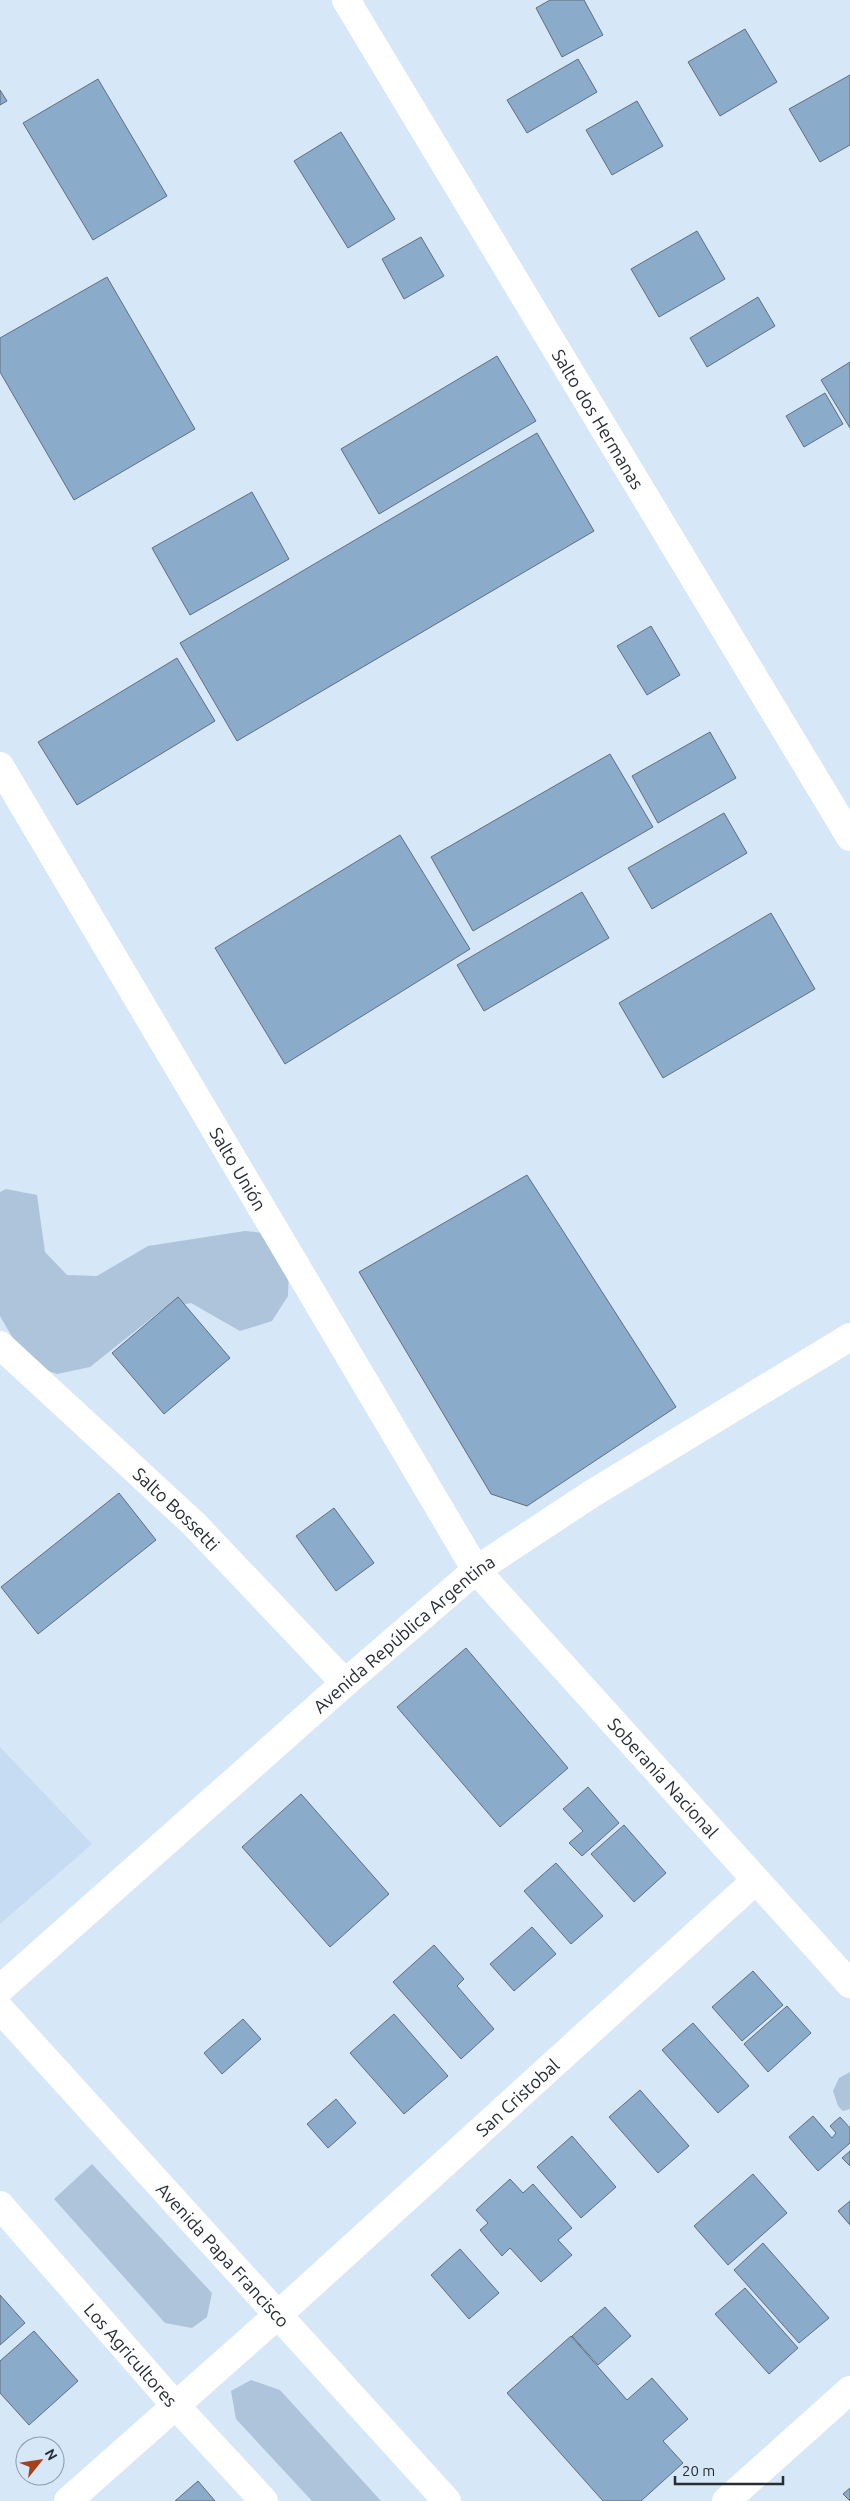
<svg xmlns="http://www.w3.org/2000/svg" width="850" height="2501" viewBox="0 0 850 2501" font-family="Ubuntu,sans-serif">
  <style>
    .built { fill: #c6dcf3 }
    .green { fill: #adc4db }
    .building { fill: #8babcb; stroke: #606f7e }
    .lines { fill: none; stroke-linecap: round; stroke-linejoin: round }
    .minor { stroke: #fff; stroke-width: 28 }
    .secondary { stroke: #fff; stroke-width: 28 }
    .labels { text-anchor: middle; dominant-baseline: central; stroke-width: 5; stroke-linejoin: round; paint-order: stroke }
    .street-label { font-size: 18px; fill: #262d33; stroke: #d6e7f7 }
  </style>
  <rect width="100%" height="100%" fill="#d6e7f7"/>
  <path class="built" d="M 0,1747 L 92,1844 L 0,1924 Z"/>
  <path class="green" d="M 6,1189 L 37,1195 L 45,1252 L 67,1275 L 97,1276 L 148,1246 L 245,1231 L 275,1234 L 289,1262 L 288,1296 L 272,1321 L 240,1331 L 191,1303 L 163,1309 L 90,1367 L 57,1374 L 28,1364 L 0,1316 L 0,1192 Z
    M 850,2072 L 850,2109 L 843,2111 L 838,2106 L 833,2091 L 839,2078 Z
    M 92,2164 L 212,2293 L 207,2317 L 192,2328 L 165,2323 L 54,2199 Z
    M 251,2380 L 280,2390 L 381,2501 L 312,2501 L 236,2419 L 231,2391 Z"/>
  <path class="building" d="M 550,0 L 584,0 L 603,35 L 562,57 L 536,8 Z
    M 745,29 L 777,82 L 720,116 L 688,62 Z
    M 578,59 L 597,92 L 527,133 L 507,100 Z
    M 850,75 L 850,145 L 820,162 L 789,109 Z
    M 98,79 L 167,196 L 93,240 L 23,123 Z
    M 0,90 L 7,101 L 0,105 Z
    M 637,101 L 663,146 L 612,175 L 586,130 Z
    M 341,132 L 395,219 L 348,248 L 294,161 Z
    M 697,231 L 725,279 L 659,317 L 631,269 Z
    M 421,237 L 444,276 L 404,299 L 382,259 Z
    M 107,277 L 195,429 L 74,500 L 0,372 L 0,338 Z
    M 758,297 L 775,326 L 707,367 L 690,338 Z
    M 497,356 L 536,421 L 379,514 L 341,449 Z
    M 850,362 L 850,428 L 821,380 Z
    M 825,393 L 843,424 L 804,447 L 786,416 Z
    M 537,433 L 594,531 L 237,741 L 180,643 Z
    M 252,492 L 289,559 L 190,615 L 152,548 Z
    M 651,626 L 680,675 L 647,695 L 617,646 Z
    M 177,658 L 215,721 L 77,805 L 38,742 Z
    M 710,732 L 736,778 L 658,823 L 632,776 Z
    M 610,754 L 653,827 L 473,931 L 431,857 Z
    M 724,813 L 747,853 L 652,909 L 628,868 Z
    M 400,835 L 470,949 L 285,1064 L 215,948 Z
    M 582,892 L 609,938 L 484,1011 L 457,965 Z
    M 771,913 L 815,989 L 663,1078 L 619,1003 Z
    M 527,1175 L 676,1407 L 527,1506 L 491,1494 L 359,1272 Z
    M 178,1297 L 230,1358 L 164,1414 L 112,1353 Z
    M 119,1493 L 156,1540 L 38,1634 L 1,1587 Z
    M 334,1508 L 374,1563 L 336,1591 L 296,1536 Z
    M 466,1648 L 568,1768 L 500,1827 L 397,1707 Z
    M 588,1787 L 619,1823 L 582,1856 L 569,1843 L 583,1831 L 563,1809 Z
    M 301,1794 L 389,1894 L 330,1947 L 242,1847 Z
    M 624,1825 L 666,1873 L 634,1902 L 591,1854 Z
    M 556,1863 L 603,1916 L 571,1944 L 524,1891 Z
    M 532,1927 L 556,1954 L 514,1991 L 490,1964 Z
    M 434,1945 L 464,1979 L 457,1986 L 494,2029 L 461,2059 L 393,1982 Z
    M 753,1971 L 783,2005 L 742,2041 L 712,2007 Z
    M 787,2006 L 811,2033 L 768,2072 L 744,2044 Z
    M 394,2014 L 448,2076 L 404,2114 L 350,2053 Z
    M 243,2019 L 261,2039 L 222,2074 L 204,2053 Z
    M 693,2023 L 749,2086 L 718,2113 L 662,2050 Z
    M 640,2090 L 689,2146 L 658,2173 L 609,2117 Z
    M 336,2099 L 356,2123 L 328,2148 L 307,2124 Z
    M 813,2116 L 832,2138 L 836,2133 L 830,2126 L 840,2117 L 850,2128 L 850,2143 L 818,2171 L 789,2137 Z
    M 572,2136 L 616,2187 L 581,2218 L 537,2167 Z
    M 850,2151 L 850,2166 L 842,2158 Z
    M 753,2174 L 787,2213 L 728,2265 L 694,2226 Z
    M 510,2179 L 523,2193 L 533,2184 L 572,2228 L 558,2240 L 572,2255 L 541,2282 L 510,2248 L 502,2256 L 480,2230 L 488,2223 L 476,2210 Z
    M 850,2201 L 850,2225 L 838,2211 Z
    M 763,2243 L 829,2318 L 799,2343 L 734,2270 Z
    M 460,2249 L 499,2293 L 469,2319 L 431,2275 Z
    M 745,2288 L 798,2348 L 769,2374 L 715,2314 Z
    M 0,2295 L 25,2323 L 0,2345 Z
    M 605,2307 L 631,2336 L 598,2365 L 572,2336 Z
    M 34,2331 L 78,2381 L 29,2425 L 0,2393 L 0,2361 Z
    M 571,2336 L 627,2400 L 652,2378 L 688,2419 L 663,2441 L 683,2463 L 641,2501 L 603,2501 L 507,2393 Z
    M 198,2481 L 215,2501 L 175,2501 Z
    M 850,2488 L 850,2501 L 843,2494 Z"/>
  <g class="lines">
    <g class="minor">
      <path id="s1" d="M 346,0 L 850,837"/>
      <path id="s2" d="M 0,766 L 476,1570 L 850,1984"/>
      <path id="s3" d="M 0,1345 L 194,1524 L 345,1683"/>
      <path id="s4" d="M 0,2205 L 175,2405 L 264,2501"/>
      <path id="s5" d="M 68,2501 L 279,2314 L 756,1880"/>
      <path d="M 726,2501 L 850,2390"/>
    </g>
    <g class="secondary">
      <path id="s6" d="M 0,1989 L 345,1683 L 476,1570 L 593,1493 L 850,1337"/>
      <path id="s7" d="M 0,2009 L 447,2501"/>
    </g>
  </g>
  <g class="labels">
    <g class="street-label">
      <text stroke="none"><textPath href="#s1" startOffset="489">Salto dos Hermanas</textPath></text>
      <text stroke="none"><textPath href="#s2" startOffset="468">Salto Unión</textPath></text>
      <text stroke="none"><textPath href="#s3" startOffset="241">Salto Bossetti</textPath></text>
      <text stroke="none"><textPath href="#s6" startOffset="538">Avenida República Argentina</textPath></text>
      <text stroke="none"><textPath href="#s2" startOffset="1214">Soberanía Nacional</textPath></text>
      <text stroke="none"><textPath href="#s5" startOffset="604">San Cristobal</textPath></text>
      <text stroke="none"><textPath href="#s7" startOffset="332">Avenida Papa Francisco</textPath></text>
      <text stroke="none"><textPath href="#s4" startOffset="199">Los Agricultores</textPath></text>
    </g>
  </g>
  <g transform="translate(40 2461) rotate(60)"><circle r="24" fill="#d6e7f7" stroke="#909da9"/>
  <path d="M0-4L9 19L0 12L-9 19Z" fill="#a63f1b"/>
  <text y="-8" font-size="14" font-weight="bold" text-anchor="middle" fill="#262d33">N</text>
  </g>
  <path d="M675 2476v8h108v-8" fill="none" stroke="#262d33" stroke-width="2.5"/>
  <text x="682" y="2476" font-size="15" fill="#262d33" stroke="#d6e7f7" stroke-width="4" paint-order="stroke">20 m</text>
</svg>
